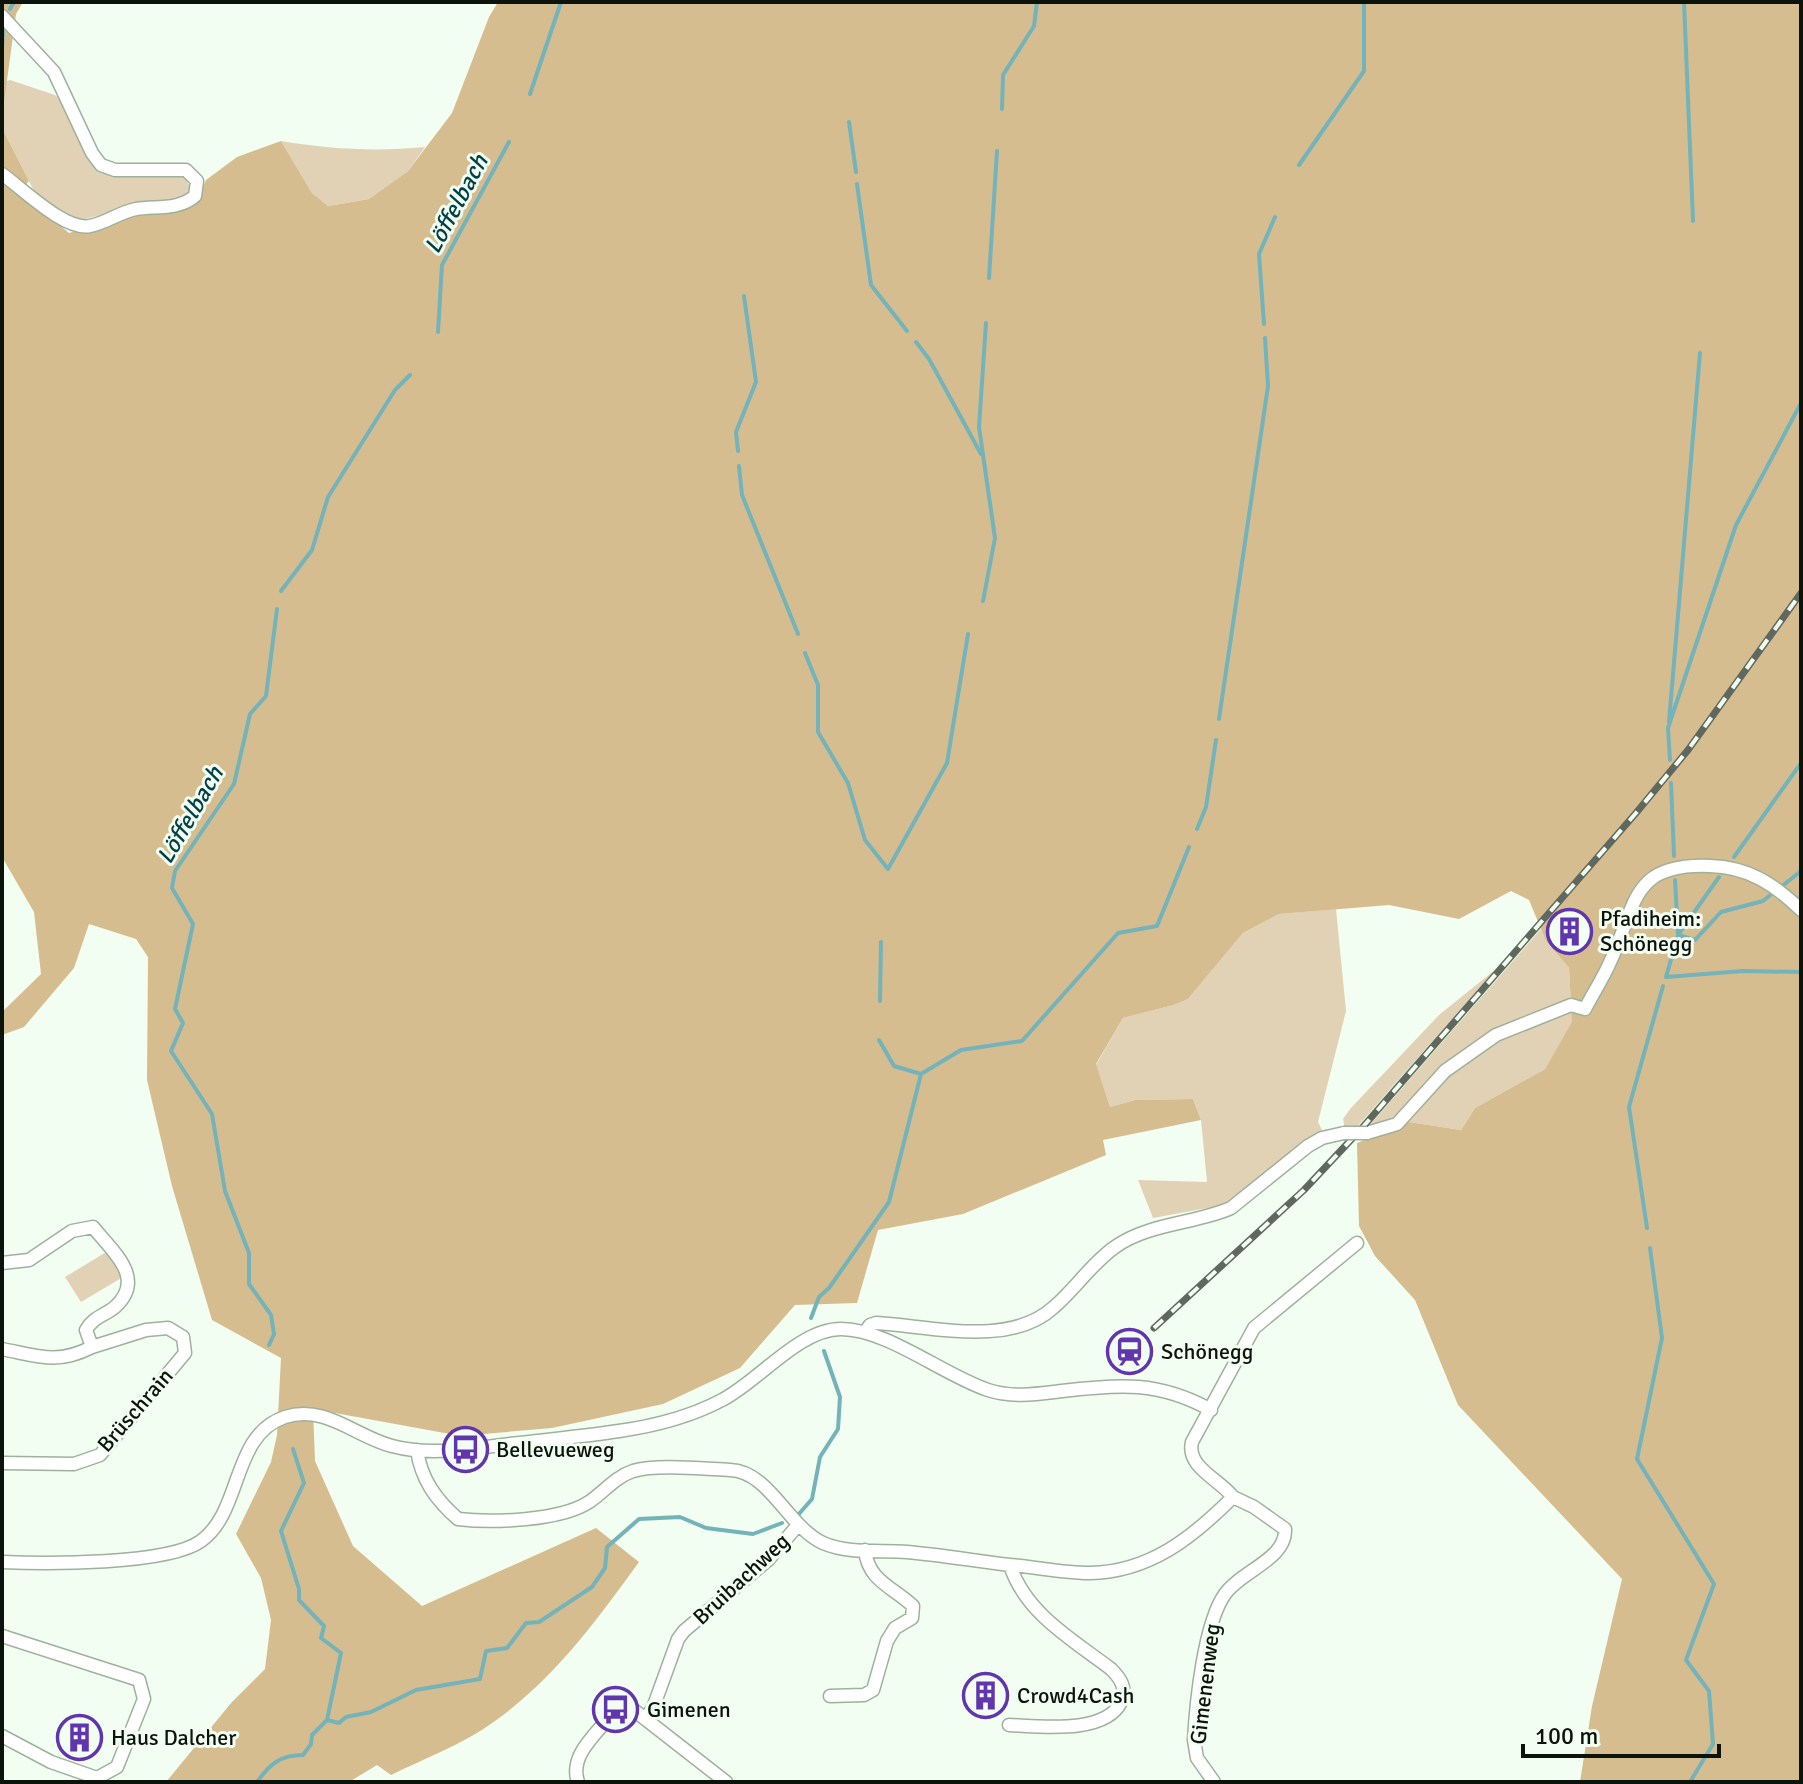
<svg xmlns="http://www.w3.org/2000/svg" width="1803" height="1784" viewBox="0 0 1803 1784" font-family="Signika,sans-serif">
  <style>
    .built { fill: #e0fade }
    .green { fill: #e1d1b5 }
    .forest { fill: #d6bd90 }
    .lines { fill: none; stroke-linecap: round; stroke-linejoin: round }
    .stream { stroke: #73b3b9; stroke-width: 4 }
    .minor-casing { stroke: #9eb19c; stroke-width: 15 }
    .minor { stroke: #fff; stroke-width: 12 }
    .rail-casing { stroke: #5f685e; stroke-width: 7 }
    .rail { stroke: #f2fef1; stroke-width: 4; stroke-dasharray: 12; stroke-linecap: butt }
    .minor-bridge-casing { stroke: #9eb19c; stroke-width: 15; stroke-linecap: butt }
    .minor-bridge { stroke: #fff; stroke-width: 12 }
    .labels { text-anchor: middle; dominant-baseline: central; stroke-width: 6; stroke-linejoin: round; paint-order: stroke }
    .poi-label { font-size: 22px; fill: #0c130b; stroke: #f2fef1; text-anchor: start }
    .street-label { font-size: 22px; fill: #0c130b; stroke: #f2fef1 }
    .water-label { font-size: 24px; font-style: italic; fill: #014146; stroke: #f2fef1 }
  </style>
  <rect width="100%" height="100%" fill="#f2fef1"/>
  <path class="built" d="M 1538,922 L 1541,929 L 1368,1127 L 1356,1128 Z"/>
  <path class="green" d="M 10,80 L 55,95 L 67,105 L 88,159 L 96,170 L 116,177 L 167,173 L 185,177 L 191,189 L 179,200 L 115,211 L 82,220 L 64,218 L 34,191 L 2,128 L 5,82 Z
    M 281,141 C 329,149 376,152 425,147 L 408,171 L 369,199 L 328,206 L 312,193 Z
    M 1336,909 L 1346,1011 L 1318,1122 L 1322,1130 L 1229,1201 L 1213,1207 L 1153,1218 L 1138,1180 L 1207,1182 L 1201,1120 L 1193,1099 L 1135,1100 L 1110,1107 L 1096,1065 L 1123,1018 L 1174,1005 L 1188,999 L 1243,933 L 1279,914 Z
    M 1541,929 L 1546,941 L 1569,968 L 1571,1002 L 1515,1023 L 1435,1077 L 1393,1118 L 1380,1125 L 1368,1127 Z
    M 1496,969 L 1356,1128 L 1345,1129 L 1343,1119 L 1350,1109 L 1439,1015 Z
    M 1572,1010 L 1573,1022 L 1545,1069 L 1475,1108 L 1461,1130 L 1409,1122 L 1440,1080 L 1490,1044 L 1517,1030 Z
    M 108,1251 L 123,1277 L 81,1302 L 65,1277 Z"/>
  <path class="forest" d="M 2,2 L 23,2 L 16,14 L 2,117 Z
    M 498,2 L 1801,2 L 1801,1782 L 1580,1782 L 1592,1706 L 1622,1579 L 1458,1405 L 1415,1300 L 1375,1256 L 1359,1226 L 1357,1143 L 1409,1122 L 1461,1130 L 1475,1108 L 1545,1069 L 1572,1022 L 1569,968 L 1546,941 L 1529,900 L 1511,891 L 1459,919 L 1389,905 L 1279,914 L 1243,933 L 1188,999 L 1174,1005 L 1123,1018 L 1096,1064 L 1110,1107 L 1135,1100 L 1193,1099 L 1201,1120 L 1103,1140 L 1106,1155 L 963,1214 L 878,1230 L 857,1303 L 795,1305 L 740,1368 L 663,1404 L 552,1428 L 461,1436 L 313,1409 L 315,1461 L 353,1546 L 422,1606 L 596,1528 L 639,1562 C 596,1621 555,1678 495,1721 C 464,1744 425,1758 391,1775 L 377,1765 L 349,1782 L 166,1782 L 232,1702 L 265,1669 L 271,1620 L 261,1578 L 236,1534 L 271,1462 L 277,1435 L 281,1358 L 212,1320 L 172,1186 L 147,1080 L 148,957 L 136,939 L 89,924 L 74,968 L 24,1027 L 2,1035 L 2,1012 L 41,974 L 34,912 L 2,857 L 2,128 L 29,181 L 20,192 L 69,233 L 133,215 L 178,210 L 196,203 L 206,180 L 237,157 L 281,141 L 312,193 L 328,206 L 369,199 L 408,171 L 452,113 L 489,17 Z"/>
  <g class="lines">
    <path class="stream" d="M 1684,2 L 1693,221
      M 10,9 L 14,2
      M 2,49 L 3,30
      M 530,94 L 561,2
      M 1002,109 L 1003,75 L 1034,26 L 1037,2
      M 849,122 L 856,172
      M 1299,165 L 1364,71 L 1364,2
      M 857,184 L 871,285 L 907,331
      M 989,278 L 997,151
      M 1264,324 L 1259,254 L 1275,217
      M 438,332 L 442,265 L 509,142
      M 916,342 L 929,359 L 981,454
      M 738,451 L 736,432 L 756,382 L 744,296
      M 739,466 L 742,495 L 798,634
      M 281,591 L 312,550 L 328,497 L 395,390 L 410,375
      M 983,601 L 995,538 L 979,427 L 986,323
      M 805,653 L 818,685 L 818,732 L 848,783 L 865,840 L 888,869 L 947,763 L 968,634
      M 1219,719 L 1268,386 L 1265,338
      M 1669,722 L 1700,353
      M 1670,760 L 1668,728 L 1736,525 L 1801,403
      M 1671,783 L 1674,856
      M 1197,829 L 1206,807 L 1216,740
      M 1734,857 L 1801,763
      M 1719,877 L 1678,935 L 1695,940 L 1721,912 L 1763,901 L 1774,892
      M 1675,880 L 1678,935 L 1666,977 L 1743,971 L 1801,972
      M 1781,887 L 1801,871
      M 880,1001 L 881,942
      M 921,1074 L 961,1050 L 1022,1041 L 1118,933 L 1157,926 L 1189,847
      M 1647,1228 L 1629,1107 L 1663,986
      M 1650,1248 L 1662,1338 L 1637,1459 L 1714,1584 L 1686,1660 L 1709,1691 L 1713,1744 L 1690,1782
      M 811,1318 L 819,1297 L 829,1288 L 889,1202 L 921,1074 L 894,1066 L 879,1040
      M 269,1345 L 274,1334 L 271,1315 L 249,1284 L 249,1253 L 225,1191 L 212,1114 L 171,1051 L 183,1023 L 175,1009 L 193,924 L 172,888 L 175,871 L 234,784 L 250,714 L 266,696 L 277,609
      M 798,1515 L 812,1499 L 820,1457 L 838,1429 L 840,1397 L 824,1351
      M 327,1720 L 339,1723 L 346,1717 L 371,1712 L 416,1690 L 480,1679 L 486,1651 L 507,1648 L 526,1623 L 539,1622 L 592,1587 L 605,1568 L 607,1547 L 639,1519 L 680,1517 L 706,1528 L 753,1534 L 782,1523
      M 257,1782 C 270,1764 280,1755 303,1755 L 311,1744 L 312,1735 L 327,1720 L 341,1653 L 321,1638 L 324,1626 L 299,1600 L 299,1589 L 281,1531 L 304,1483 L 293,1449"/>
    <defs>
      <path id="minor" d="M 2,16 L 54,72 L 92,153 L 101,165 L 115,170 L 186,170 L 197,181 L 195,196 C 179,210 157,206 136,209 C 120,212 106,223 90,226 C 65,231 23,189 2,174
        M 1367,1133 L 1397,1124 L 1445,1071 L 1496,1035 L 1571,1005 L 1585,1009 C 1593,993 1604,977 1611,960 C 1637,903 1631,863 1710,866 C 1748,867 1774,884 1801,910
        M 2,1263 L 29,1260 L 72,1231 L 93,1227 C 112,1251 147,1278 115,1307 C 104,1316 93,1317 86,1330 L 92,1347 L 146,1330 L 168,1328 L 183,1337 L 185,1353 L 100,1455 L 74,1464 L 2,1463
        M 866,1331 L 870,1325 L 876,1323 C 930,1326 1010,1348 1054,1307 C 1075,1289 1092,1263 1115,1247 C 1149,1223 1194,1224 1231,1208 L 1308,1146 L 1322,1138 L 1344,1133
        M 2,1349 C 38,1356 57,1365 92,1347
        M 417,1450 C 421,1479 436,1500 458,1519 C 492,1523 560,1521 589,1502 C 604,1492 615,1477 633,1471 C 656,1464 705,1469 730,1470 C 769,1471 788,1527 823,1543 C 848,1554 880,1550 907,1552 C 941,1555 976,1561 1010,1565 C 1025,1613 1073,1640 1111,1669 C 1121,1679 1127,1688 1121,1702 C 1105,1735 1039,1726 1009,1725
        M 2,1562 C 44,1564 168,1565 201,1541 C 243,1511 231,1435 285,1417 C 325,1404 356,1437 392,1446 C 433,1457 478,1447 519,1443 C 552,1439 586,1436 619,1431 C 654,1426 690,1417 722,1400 C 759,1381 799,1329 841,1329 C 887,1329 943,1375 988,1390 C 1012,1398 1037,1394 1062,1391 C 1119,1384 1159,1381 1211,1410
        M 1010,1565 C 1036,1567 1063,1573 1090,1573 C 1150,1572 1193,1537 1233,1497 C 1219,1479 1186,1467 1192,1442 L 1254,1328 L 1357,1243
        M 2,1636 L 139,1680 L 144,1699 L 117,1767 L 97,1778 L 51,1762 L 2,1736
        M 830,1696 L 864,1695 L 873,1690 L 887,1641 L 895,1628 L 912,1618 L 913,1606 C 893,1587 868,1581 865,1550
        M 645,1719 L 653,1708 L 678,1639 L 684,1631 L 769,1559 L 798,1525
        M 578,1782 C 567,1750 608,1727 621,1700 L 726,1782
        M 1214,1782 L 1197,1758 L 1194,1740 C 1196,1704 1204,1623 1225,1594 C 1241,1571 1287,1559 1285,1529 L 1254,1507 L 1233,1497"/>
    </defs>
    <use href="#minor" class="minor-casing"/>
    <use href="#minor" class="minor"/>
    <defs>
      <path id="rail" d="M 1154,1328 L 1304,1190 L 1362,1128 L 1636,813 L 1688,750 L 1801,593"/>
    </defs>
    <use href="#rail" class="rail-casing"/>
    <use href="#rail" class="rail"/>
    <defs>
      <path id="minor-bridge" d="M 1344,1133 L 1367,1133"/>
    </defs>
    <use href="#minor-bridge" class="minor-bridge-casing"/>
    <use href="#minor-bridge" class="minor-bridge"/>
  </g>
  <defs>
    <symbol id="building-ring" viewBox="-11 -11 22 22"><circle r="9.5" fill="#f2fef1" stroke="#6135ad" stroke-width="1.5"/><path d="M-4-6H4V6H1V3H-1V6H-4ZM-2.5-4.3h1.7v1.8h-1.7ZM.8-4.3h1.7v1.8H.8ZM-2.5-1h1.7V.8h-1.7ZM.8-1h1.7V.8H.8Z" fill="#6135ad"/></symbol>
    <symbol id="station-ring" viewBox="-11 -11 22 22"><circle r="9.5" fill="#f2fef1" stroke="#6135ad" stroke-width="1.5"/><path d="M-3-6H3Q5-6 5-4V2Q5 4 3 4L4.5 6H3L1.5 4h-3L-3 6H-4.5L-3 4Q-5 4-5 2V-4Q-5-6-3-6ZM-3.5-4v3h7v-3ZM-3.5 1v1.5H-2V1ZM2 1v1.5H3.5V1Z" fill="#6135ad"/></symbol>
    <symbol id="bus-ring" viewBox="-11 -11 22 22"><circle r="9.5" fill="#f2fef1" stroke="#6135ad" stroke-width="1.5"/><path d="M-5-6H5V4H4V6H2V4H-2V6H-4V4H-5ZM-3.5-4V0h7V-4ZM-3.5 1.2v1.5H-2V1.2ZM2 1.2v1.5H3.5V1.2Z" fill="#6135ad"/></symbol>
  </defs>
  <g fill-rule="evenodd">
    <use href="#building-ring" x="1544" y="906" width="51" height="51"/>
    <use href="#station-ring" x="1104" y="1326" width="51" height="51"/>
    <use href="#bus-ring" x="440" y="1424" width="51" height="51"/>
    <use href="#building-ring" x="960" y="1670" width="51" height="51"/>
    <use href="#bus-ring" x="590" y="1684" width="51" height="51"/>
    <use href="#building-ring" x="54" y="1712" width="51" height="51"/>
  </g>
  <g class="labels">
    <g class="poi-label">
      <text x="1600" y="918">Pfadiheim:<tspan x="1600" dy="25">Schönegg</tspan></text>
      <text x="1161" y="1351">Schönegg</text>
      <text x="496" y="1449">Bellevueweg</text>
      <text x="1017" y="1695">Crowd4Cash</text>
      <text x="647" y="1709">Gimenen</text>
      <text x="111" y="1737">Haus Dalcher</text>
    </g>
    <g class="street-label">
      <text transform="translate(135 1410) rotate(-49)">Brüschrain</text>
      <text transform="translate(741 1579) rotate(-43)">Bruibachweg</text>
      <text transform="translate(1205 1684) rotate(-83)">Gimenenweg</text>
    </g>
    <g class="water-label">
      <text transform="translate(456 204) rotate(-62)">Löffelbach</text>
      <text transform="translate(190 815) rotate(-60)">Löffelbach</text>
    </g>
  </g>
  <rect width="1803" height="1784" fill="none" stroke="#0c130b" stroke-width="8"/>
  <path d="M1523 1744v12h196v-12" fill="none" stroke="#0c130b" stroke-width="4"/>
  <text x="1535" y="1744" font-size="24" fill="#0c130b" stroke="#f2fef1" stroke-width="6" paint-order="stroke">100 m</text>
</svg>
